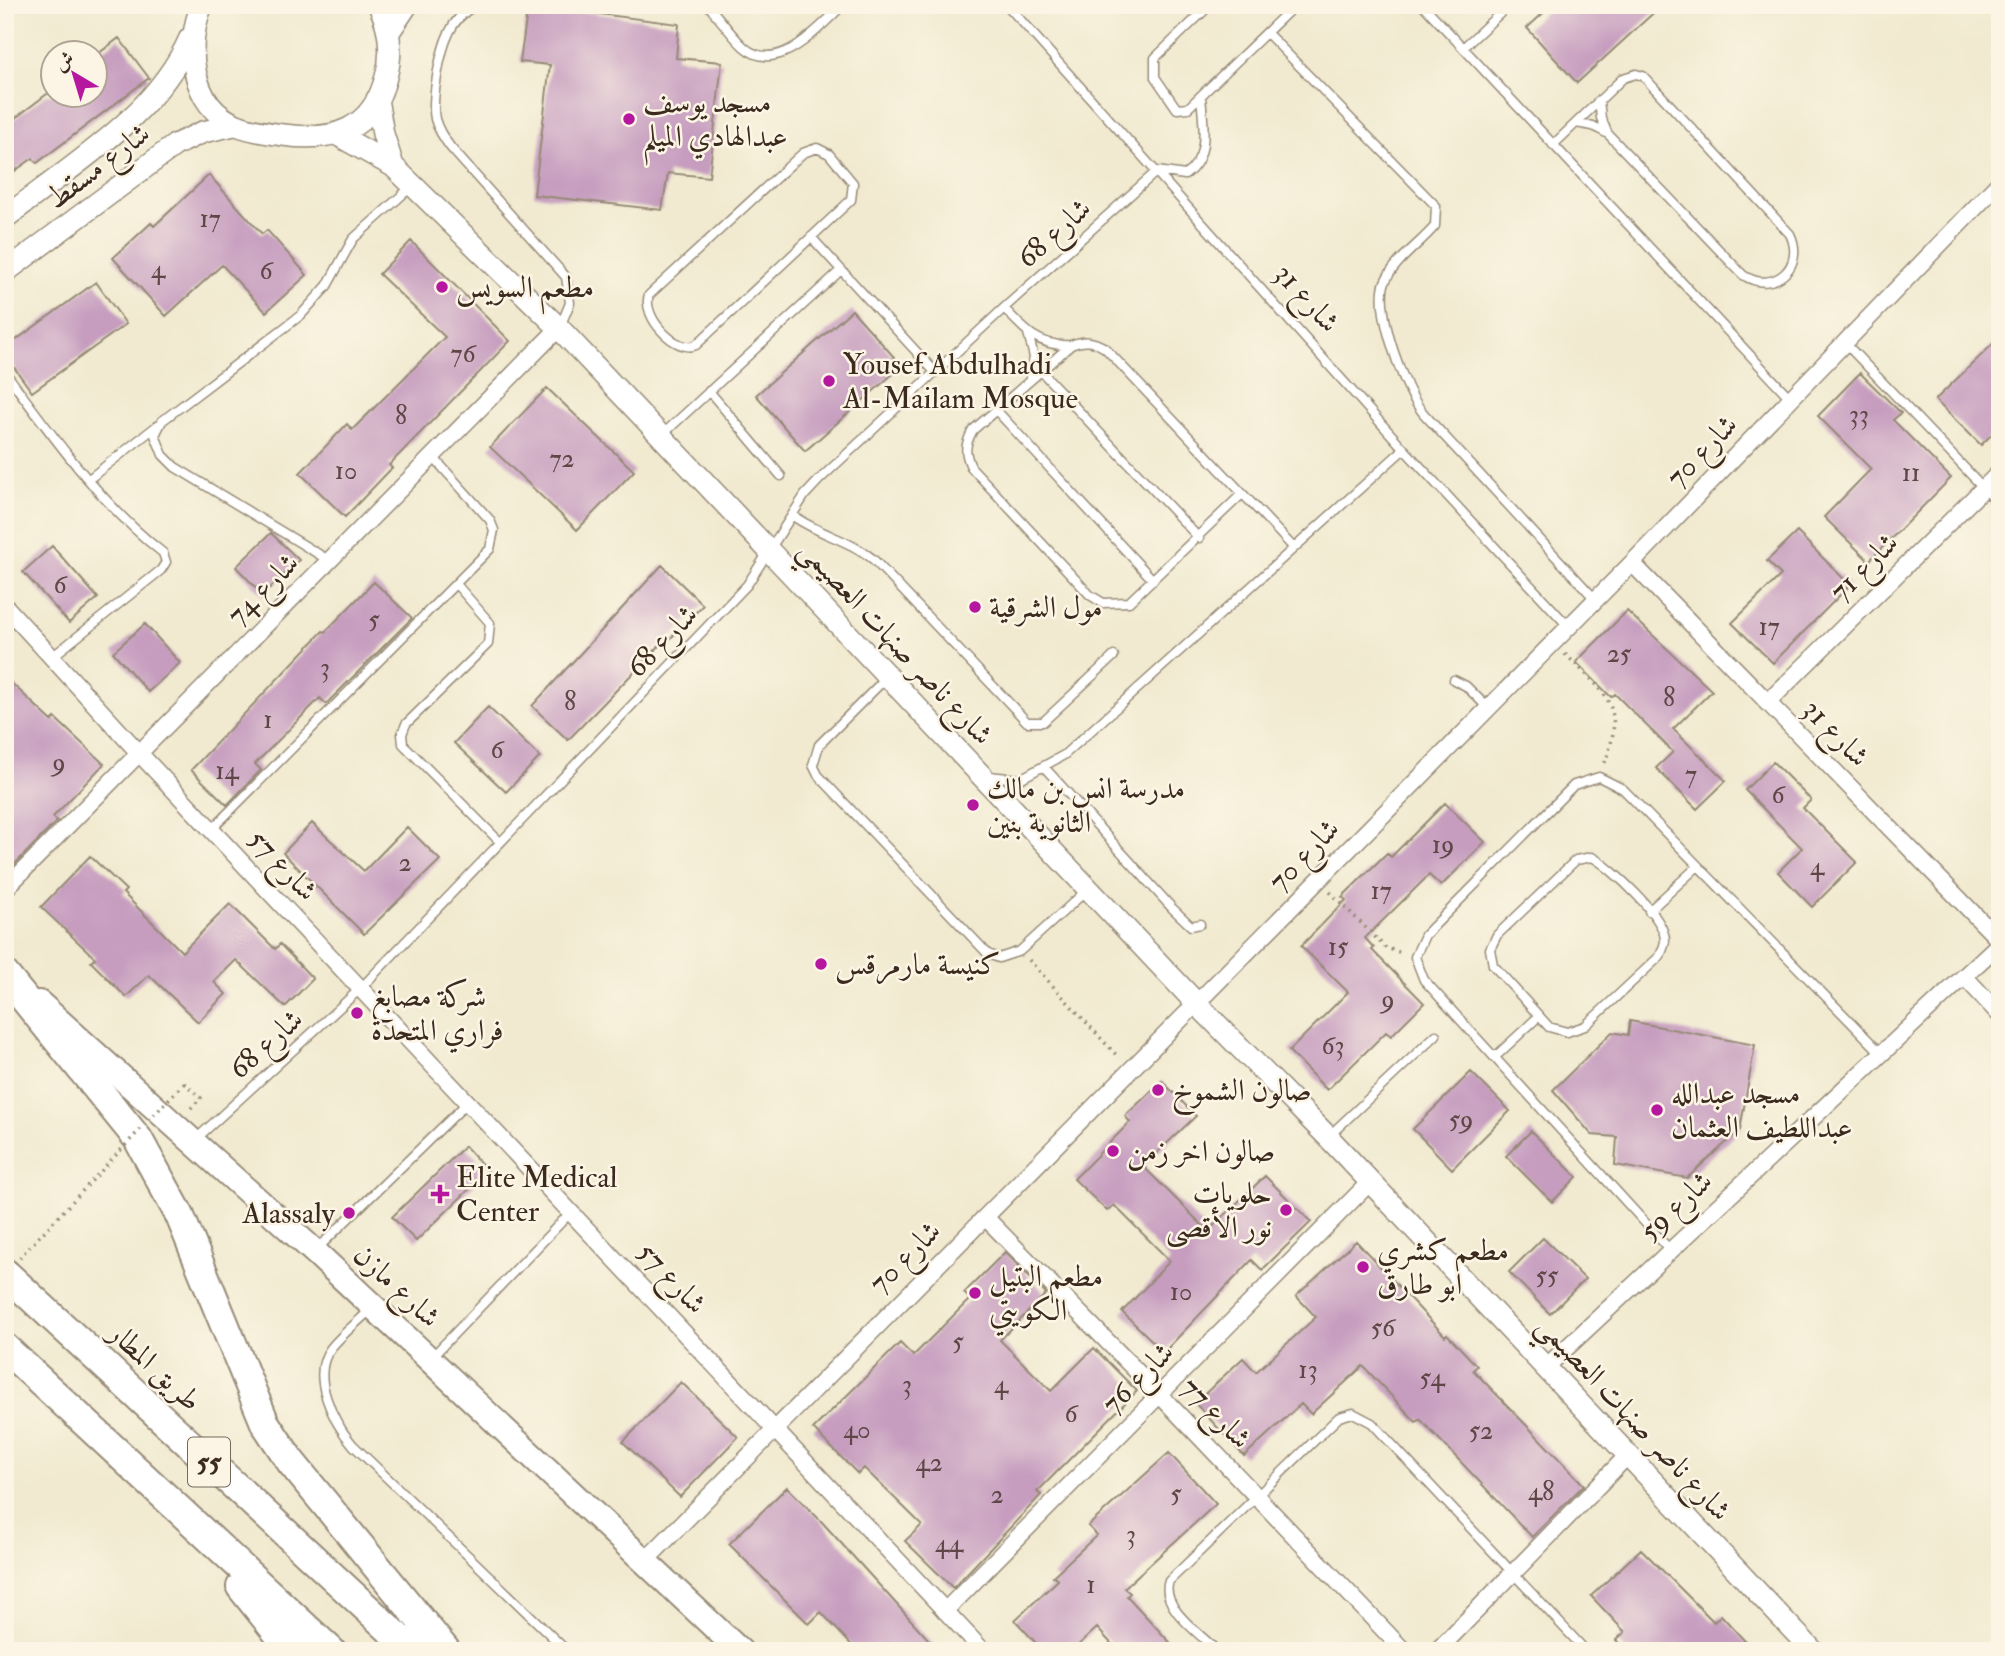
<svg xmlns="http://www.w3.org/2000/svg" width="2005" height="1656" viewBox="0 0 2005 1656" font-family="'IM FELL Double Pica',Amiri,serif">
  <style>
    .building { fill: #c69dbf }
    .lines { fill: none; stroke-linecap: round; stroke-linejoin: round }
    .lane-casing { stroke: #968a77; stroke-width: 11 }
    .street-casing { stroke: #968a77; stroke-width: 19 }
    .secondary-casing { stroke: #968a77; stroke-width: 24 }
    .primary-casing { stroke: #968a77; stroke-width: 28 }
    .highway-casing { stroke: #968a77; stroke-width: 32 }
    .path { stroke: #968a77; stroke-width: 3.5; stroke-dasharray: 2 5; stroke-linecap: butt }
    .lane { stroke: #fff; stroke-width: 8 }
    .street { stroke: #fff; stroke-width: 16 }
    .secondary { stroke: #fff; stroke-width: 21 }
    .primary { stroke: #fff; stroke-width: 24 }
    .highway { stroke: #fff; stroke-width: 28 }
    .path-bridge { stroke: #968a77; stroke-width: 3.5; stroke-dasharray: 2 5; stroke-linecap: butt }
    .poi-dot { fill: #b5179e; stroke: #fcf5e5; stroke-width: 2.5 }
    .labels { text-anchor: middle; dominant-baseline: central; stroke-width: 5; stroke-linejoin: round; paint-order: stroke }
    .number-label { font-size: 26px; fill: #5e4746 }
    .shield { fill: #fcf5e5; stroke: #75675a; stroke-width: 2 }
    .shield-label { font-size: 28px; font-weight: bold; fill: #3b2a1e }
    .poi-label { font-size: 30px; fill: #3b2a1e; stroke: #fcf5e5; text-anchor: start }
    .street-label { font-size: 30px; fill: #3b2a1e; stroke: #fcf5e5 }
  </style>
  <rect width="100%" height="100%" fill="#fcf5e5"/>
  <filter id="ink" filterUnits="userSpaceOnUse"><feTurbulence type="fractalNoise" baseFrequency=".0143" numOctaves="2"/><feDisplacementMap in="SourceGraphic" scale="14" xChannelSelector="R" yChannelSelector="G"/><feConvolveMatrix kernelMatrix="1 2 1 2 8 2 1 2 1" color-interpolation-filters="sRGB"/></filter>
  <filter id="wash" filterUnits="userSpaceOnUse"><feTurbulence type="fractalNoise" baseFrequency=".00686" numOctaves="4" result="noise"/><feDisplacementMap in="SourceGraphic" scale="28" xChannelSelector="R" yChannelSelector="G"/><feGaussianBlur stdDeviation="1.57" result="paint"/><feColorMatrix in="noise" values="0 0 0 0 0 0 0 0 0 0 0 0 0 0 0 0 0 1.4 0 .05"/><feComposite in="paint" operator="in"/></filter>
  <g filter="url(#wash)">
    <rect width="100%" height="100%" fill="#f1ead0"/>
    <g id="blocks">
      <path class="building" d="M 528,5 L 679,24 L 676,58 L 722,62 L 709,177 L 668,173 L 662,210 L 534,195 L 550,65 L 520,62 Z
        M 1552,5 L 1662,5 L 1577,83 L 1527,28 Z
        M 119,38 L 149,78 L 37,163 L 33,158 L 5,178 L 5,126 L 47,94 L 94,94 L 94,57 Z
        M 209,175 L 262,234 L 267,230 L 307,275 L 266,312 L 222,265 L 166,316 L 113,258 L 151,223 L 154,226 Z
        M 411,241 L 510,341 L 389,465 L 392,468 L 345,517 L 300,473 L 347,424 L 352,430 L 445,337 L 379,274 Z
        M 96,282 L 126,324 L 32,392 L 5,355 L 5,348 Z
        M 852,310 L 902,366 L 805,451 L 756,395 Z
        M 2000,337 L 2000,426 L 1981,445 L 1935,400 Z
        M 1860,373 L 1901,413 L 1893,420 L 1951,478 L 1869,561 L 1824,517 L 1871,469 L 1818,416 Z
        M 547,388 L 634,471 L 577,530 L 490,447 Z
        M 1797,532 L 1850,585 L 1773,663 L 1732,623 L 1781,575 L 1767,561 Z
        M 271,533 L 299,560 L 263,595 L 236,567 Z
        M 52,546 L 98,598 L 69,623 L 23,572 Z
        M 662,565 L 703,605 L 666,643 L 664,641 L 568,740 L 532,706 Z
        M 374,582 L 412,618 L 326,704 L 320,698 L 255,764 L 261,770 L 227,805 L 191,770 L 323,631 L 325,632 Z
        M 1627,611 L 1712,691 L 1673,729 L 1726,781 L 1697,809 L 1656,768 L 1673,752 L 1615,694 L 1611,697 L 1576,662 Z
        M 145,624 L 180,663 L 148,692 L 113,652 Z
        M 5,677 L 52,721 L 55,718 L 104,764 L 53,817 L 57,821 L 11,868 L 5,863 Z
        M 488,707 L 540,757 L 506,792 L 454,743 Z
        M 1773,762 L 1811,800 L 1803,808 L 1857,862 L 1812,907 L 1778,872 L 1802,848 L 1745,790 Z
        M 1445,803 L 1485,842 L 1441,886 L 1429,875 L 1365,938 L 1374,948 L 1372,950 L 1424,1003 L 1391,1036 L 1386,1032 L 1327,1090 L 1289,1051 L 1348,992 L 1301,946 L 1346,900 L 1342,897 L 1387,853 L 1391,857 Z
        M 312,823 L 364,871 L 407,827 L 440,860 L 364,934 L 283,853 Z
        M 90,856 L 126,890 L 123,893 L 182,952 L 230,904 L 275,949 L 280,944 L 313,979 L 285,1007 L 236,960 L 214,982 L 226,994 L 198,1022 L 149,975 L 126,997 L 91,962 L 95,958 L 41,907 Z
        M 1630,1021 L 1755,1045 L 1740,1130 L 1687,1178 L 1615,1165 L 1617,1137 L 1592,1135 L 1553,1090 L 1612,1032 L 1628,1035 Z
        M 1471,1072 L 1510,1111 L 1452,1169 L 1413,1129 Z
        M 1162,1081 L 1196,1116 L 1143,1166 L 1208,1231 L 1265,1176 L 1311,1222 L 1262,1270 L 1252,1260 L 1164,1352 L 1122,1312 L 1170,1261 L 1114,1205 L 1107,1211 L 1074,1179 L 1130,1122 L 1125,1116 Z
        M 1531,1131 L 1577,1177 L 1552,1202 L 1506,1156 Z
        M 465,1146 L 488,1171 L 416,1241 L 392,1217 Z
        M 1543,1238 L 1585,1279 L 1550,1314 L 1509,1272 Z
        M 1356,1241 L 1445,1336 L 1447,1334 L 1477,1366 L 1473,1370 L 1584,1485 L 1532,1537 L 1420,1419 L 1416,1422 L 1363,1366 L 1311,1414 L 1301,1404 L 1244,1456 L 1195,1403 L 1243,1358 L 1256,1372 L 1316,1317 L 1296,1296 Z
        M 1005,1252 L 1046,1294 L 1000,1340 L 1051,1391 L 1094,1348 L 1137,1391 L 1037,1492 L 1041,1495 L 953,1588 L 905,1541 L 922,1525 L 864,1468 L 858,1474 L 813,1429 L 900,1343 L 913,1356 L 970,1299 L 964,1293 Z
        M 681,1382 L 738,1437 L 680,1497 L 623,1442 Z
        M 1169,1453 L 1216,1504 L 1124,1588 L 1130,1593 L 1127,1596 L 1178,1651 L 1118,1651 L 1097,1628 L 1072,1651 L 1043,1651 L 1015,1620 L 1058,1580 L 1053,1576 L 1097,1535 L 1088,1526 Z
        M 787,1487 L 821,1521 L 939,1651 L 857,1651 L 821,1612 L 809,1624 L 729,1544 Z
        M 1641,1549 L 1714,1622 L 1721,1615 L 1754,1651 L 1626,1651 L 1616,1640 L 1625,1632 L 1591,1596 Z"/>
    </g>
  </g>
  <g filter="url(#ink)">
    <use href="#blocks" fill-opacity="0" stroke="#968a77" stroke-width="2"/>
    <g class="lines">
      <defs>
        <path id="lane" d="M 475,5 C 464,12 454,21 449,33 C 440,51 431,100 435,119 C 438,130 444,139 451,148 L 566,277 L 570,303 L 560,327
          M 708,5 C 720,19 731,35 744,47 C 778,77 820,26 843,5
          M 1007,5 L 1404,449 L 1568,626
          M 1210,5 L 1155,58 L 1155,77 L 1177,109 L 1188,108 L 1295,5
          M 1423,5 L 1791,399
          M 1267,33 L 1436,206 L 1435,226 C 1420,244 1394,261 1385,282 C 1374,309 1405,393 1424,414 L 1595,599
          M 1463,48 L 1509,5
          M 1599,100 L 1601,118 L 1607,132
          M 1553,145 L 1623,78 L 1636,74 L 1643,76 L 1790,234 C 1806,267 1773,295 1743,275 L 1608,134 L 1593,126 L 1576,123
          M 817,148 L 829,154 L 853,183 L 851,200 L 696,345 C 676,354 641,316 649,295 L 803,153 Z
          M 811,237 L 935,372
          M 1004,308 C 1024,330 1039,347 1071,345
          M 1028,333 L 1034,357 L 1030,378
          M 1845,343 L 2000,505
          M 1040,370 L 1199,538
          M 5,372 C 52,435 100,504 163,553 L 166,562 L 161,570 L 52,657
          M 709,391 L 781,476
          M 996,410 L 1153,580
          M 661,436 L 841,270
          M 89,479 L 158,425
          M 1242,494 L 1129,602 L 1103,603 L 1090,595 L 971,467 C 964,452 965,444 973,430 L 1071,345 C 1084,340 1092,340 1105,348 L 1292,546
          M 792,515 C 817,534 849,539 874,560 L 1027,722 L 1043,722 L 1114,656
          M 330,561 L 175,467 L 163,455 L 155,435 L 162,421 L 301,315 L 327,286 L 353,239 L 411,187
          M 456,584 L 490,623 L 488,644 L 406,724 L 402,734 L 403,744 L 500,842
          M 888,676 L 819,745 L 813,765 L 818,775 L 988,954 L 999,958 L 1020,951 L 1087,890
          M 1454,680 L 1466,686 L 1488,708
          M 1045,768 L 1172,908 L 1191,926 L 1200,924
          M 988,776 L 1020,779 L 1064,755 L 1404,449
          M 211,830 L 490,549 L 494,530 L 490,520 L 433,457
          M 1592,857 C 1611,867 1665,917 1665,940 C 1665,945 1662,951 1660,956 L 1585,1026 L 1567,1032 L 1549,1027 L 1493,965 L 1490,949 L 1497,935 L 1576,860 Z
          M 1649,911 L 1698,866
          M 1495,1057 L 1539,1016
          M 1329,1136 L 1436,1035
          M 196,1139 L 361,988 L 747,585 L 805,495 L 820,479 L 1004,308 L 1157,171 L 1185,175 C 1211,157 1203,124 1201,96
          M 317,1249 L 468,1102
          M 1670,1250 L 1424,980 L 1415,957 L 1425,935 L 1574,785 L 1599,777 L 1623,789 L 1881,1053
          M 371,1309 C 358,1322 342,1334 331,1348 C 309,1376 334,1423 353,1445 L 567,1651
          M 431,1358 L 571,1212
          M 1217,1651 C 1201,1634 1159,1607 1169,1581 L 1339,1417 L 1353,1413 L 1372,1423 L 1586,1651"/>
        <path id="street" d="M 5,7 L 7,5
          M 1632,563 L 2000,941
          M 5,606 L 140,754 L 983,1651
          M 1767,703 L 2000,472
          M 5,889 L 559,328
          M 1964,976 L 2000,1015
          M 985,1217 L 1160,1395 L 1404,1651
          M 1545,1368 L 2000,943
          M 644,1562 L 1632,563 L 2000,182
          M 945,1611 L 1370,1182
          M 1437,1651 L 1628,1455"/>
        <path id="secondary" d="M 202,5 C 185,44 190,107 237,125 C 251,131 268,133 283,135 C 333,142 372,131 386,77 C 393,52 390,28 379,5
          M 389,32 L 407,5
          M 377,99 L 383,134 L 393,166
          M 336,134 L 393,166 L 559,328 L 1197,1004 L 1328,1137 L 1813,1651
          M 5,218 C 71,165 155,117 190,38
          M 5,272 L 175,145 L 203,132 L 234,125"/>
        <path id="primary" d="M 39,1003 L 315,1252 L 740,1651"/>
        <path id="highway" d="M 5,975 L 138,1139 L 180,1216 L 265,1423 L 291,1462 L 446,1651
          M 5,1273 L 413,1651
          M 5,1348 L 331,1651
          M 241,1587 L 292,1651"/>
      </defs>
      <use href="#lane" class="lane-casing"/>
      <use href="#street" class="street-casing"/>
      <use href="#secondary" class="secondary-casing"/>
      <use href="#primary" class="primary-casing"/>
      <use href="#highway" class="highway-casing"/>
      <path class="path" d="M 1565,654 C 1606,694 1627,705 1604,765
        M 1330,892 L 1386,948 L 1402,953
        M 1029,960 L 1119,1058
        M 184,1083 L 201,1098 L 189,1110"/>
      <use href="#lane" class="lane"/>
      <use href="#street" class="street"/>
      <use href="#secondary" class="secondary"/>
      <use href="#primary" class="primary"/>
      <use href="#highway" class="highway"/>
      <path class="path-bridge" d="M 5,1273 L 184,1083"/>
    </g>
  </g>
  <g class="poi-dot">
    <circle cx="629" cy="119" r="7"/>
    <circle cx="442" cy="287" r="7"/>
    <circle cx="829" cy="381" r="7"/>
    <circle cx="975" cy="607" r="7"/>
    <circle cx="973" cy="805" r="7"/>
    <circle cx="821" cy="964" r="7"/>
    <circle cx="357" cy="1013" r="7"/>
    <circle cx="1158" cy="1090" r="7"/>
    <circle cx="1657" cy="1110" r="7"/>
    <circle cx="1113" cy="1151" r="7"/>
    <path d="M436.5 1183.5h7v7h7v7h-7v7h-7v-7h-7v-7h7z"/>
    <circle cx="1286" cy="1210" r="7"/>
    <circle cx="349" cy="1213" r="7"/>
    <circle cx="1363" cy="1267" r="7"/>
    <circle cx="975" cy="1293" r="7"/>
  </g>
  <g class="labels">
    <g class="number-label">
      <text x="210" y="219">17</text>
      <text x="158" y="270">4</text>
      <text x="266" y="271">6</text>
      <text x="463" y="354">76</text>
      <text x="1859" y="415">33</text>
      <text x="401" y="416">8</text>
      <text x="562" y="459">72</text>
      <text x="346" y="471">10</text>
      <text x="1911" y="473">11</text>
      <text x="60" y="585">6</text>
      <text x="374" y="620">5</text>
      <text x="1769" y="627">17</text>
      <text x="1619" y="654">25</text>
      <text x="325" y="668">3</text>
      <text x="1669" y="698">8</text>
      <text x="570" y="702">8</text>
      <text x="268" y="720">1</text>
      <text x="497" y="750">6</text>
      <text x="59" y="763">9</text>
      <text x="227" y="771">14</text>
      <text x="1691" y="775">7</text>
      <text x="1778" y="795">6</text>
      <text x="1443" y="845">19</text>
      <text x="405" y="863">2</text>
      <text x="1817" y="867">4</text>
      <text x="1381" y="891">17</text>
      <text x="1338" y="947">15</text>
      <text x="1388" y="1000">9</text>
      <text x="1333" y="1046">63</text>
      <text x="1461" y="1120">59</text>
      <text x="1547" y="1276">55</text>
      <text x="1181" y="1292">10</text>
      <text x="1383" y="1328">56</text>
      <text x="958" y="1342">5</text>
      <text x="1308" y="1370">13</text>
      <text x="1432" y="1378">54</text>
      <text x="907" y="1385">3</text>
      <text x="1001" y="1385">4</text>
      <text x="1071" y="1414">6</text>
      <text x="857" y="1430">40</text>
      <text x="1481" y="1431">52</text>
      <text x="929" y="1463">42</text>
      <text x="1541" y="1492">48</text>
      <text x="1176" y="1494">5</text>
      <text x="997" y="1495">2</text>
      <text x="1131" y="1535">3</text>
      <text x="949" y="1544">44</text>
      <text x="1091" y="1585">1</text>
    </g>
    <rect class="shield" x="188" y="1437.5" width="42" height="49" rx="5"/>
    <g class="shield-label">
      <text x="209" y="1462">55</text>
    </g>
    <g class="poi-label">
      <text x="643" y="102">مسجد يوسف<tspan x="643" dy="34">عبدالهادي الميلم</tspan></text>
      <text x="456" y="287">مطعم السويس</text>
      <text x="843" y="364">Yousef Abdulhadi<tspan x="843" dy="34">Al-Mailam Mosque</tspan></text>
      <text x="989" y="607">مول الشرقية</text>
      <text x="987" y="788">مدرسة انس بن مالك<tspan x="987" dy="34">الثانوية بنين</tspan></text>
      <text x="835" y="964">كنيسة مارمرقس</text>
      <text x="371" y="996">شركة مصابغ<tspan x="371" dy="34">فراري المتحدة</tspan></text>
      <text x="1172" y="1090">صالون الشموخ</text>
      <text x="1671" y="1093">مسجد عبدالله<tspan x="1671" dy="34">عبداللطيف العثمان</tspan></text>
      <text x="1127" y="1151">صالون اخر زمن</text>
      <text x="456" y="1177">Elite Medical<tspan x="456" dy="34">Center</tspan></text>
      <text x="1272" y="1193" text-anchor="end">حلويات<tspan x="1272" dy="34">نور الأقصى</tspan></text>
      <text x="335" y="1213" text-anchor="end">Alassaly</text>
      <text x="1377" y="1250">مطعم كشري<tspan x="1377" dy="34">ابو طارق</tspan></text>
      <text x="989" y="1276">مطعم البتيل<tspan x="989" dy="34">الكويتي</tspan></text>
    </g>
    <g class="street-label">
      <text transform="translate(98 166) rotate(-37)">شارع مسقط</text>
      <text transform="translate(1054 233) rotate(-42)">شارع 68</text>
      <text transform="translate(1307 298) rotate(48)">شارع 31</text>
      <text transform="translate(1702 451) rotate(-46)">شارع 70</text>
      <text transform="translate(1864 567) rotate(-45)">شارع 71</text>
      <text transform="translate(263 589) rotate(-45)">شارع 74</text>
      <text transform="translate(662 641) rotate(-46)">شارع 68</text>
      <text transform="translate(896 642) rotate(47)">شارع ناصر صنهات العصيمي</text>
      <text transform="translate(1836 733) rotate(46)">شارع 31</text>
      <text transform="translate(1304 855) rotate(-46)">شارع 70</text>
      <text transform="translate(283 865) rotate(47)">شارع 57</text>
      <text transform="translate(266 1044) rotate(-42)">شارع 68</text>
      <text transform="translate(1676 1206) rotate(-43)">شارع 59</text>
      <text transform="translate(905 1257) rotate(-45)">شارع 70</text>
      <text transform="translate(672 1278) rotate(47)">شارع 57</text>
      <text transform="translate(397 1286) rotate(43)">شارع مازن</text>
      <text transform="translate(155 1367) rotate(43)">طريق المطار</text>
      <text transform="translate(1138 1378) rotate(-45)">شارع 76</text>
      <text transform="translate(1216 1413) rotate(46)">شارع 77</text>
      <text transform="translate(1634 1418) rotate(47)">شارع ناصر صنهات العصيمي</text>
    </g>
  </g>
  <rect width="2005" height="1656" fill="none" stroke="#fcf5e5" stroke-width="28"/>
  <g transform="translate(74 74) rotate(322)"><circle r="33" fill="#fcf5e5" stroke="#afa495" stroke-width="2"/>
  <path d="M0-5L12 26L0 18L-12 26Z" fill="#b5179e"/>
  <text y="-10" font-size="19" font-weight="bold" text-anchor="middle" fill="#3b2a1e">ش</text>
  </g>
</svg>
